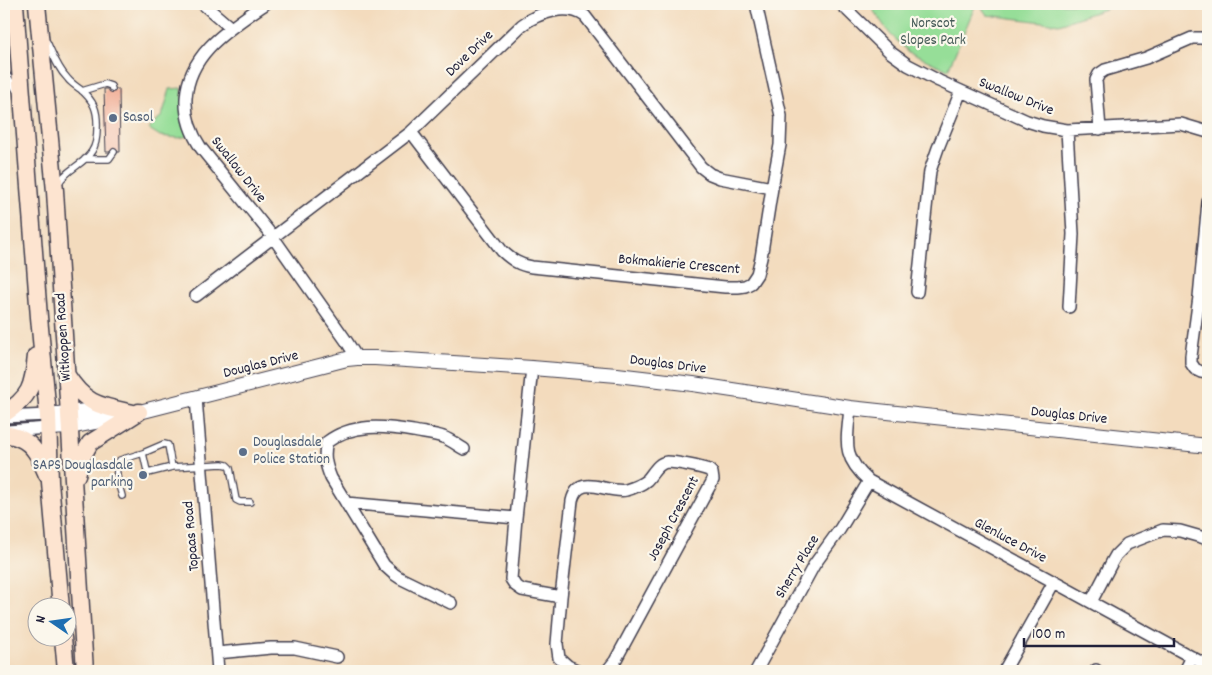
<svg xmlns="http://www.w3.org/2000/svg" width="1212" height="675" viewBox="0 0 1212 675" font-family="Dekko,sans-serif">
  <style>
    .green { fill: #96de98; stroke: #5c806a }
    .building { fill: #f0a991 }
    .lines { fill: none; stroke-linecap: round; stroke-linejoin: round }
    .service-casing { stroke: #413e4e; stroke-width: 8 }
    .minor-casing { stroke: #413e4e; stroke-width: 14 }
    .tertiary-casing { stroke: #413e4e; stroke-width: 16 }
    .secondary-casing { stroke: #413e4e; stroke-width: 19 }
    .service { stroke: #fff; stroke-width: 5.5 }
    .minor { stroke: #fff; stroke-width: 11 }
    .tertiary { stroke: #fff; stroke-width: 14 }
    .secondary { stroke: #fde4d0; stroke-width: 16 }
    .service-dot { fill: #5c6f8a; stroke: #fbf7ec; stroke-width: 2 }
    .labels { text-anchor: middle; dominant-baseline: central; stroke-width: 4.5; stroke-linejoin: round; paint-order: stroke }
    .park-label { font-size: 15px; fill: #455a57; stroke: #fbf7ec }
    .street-label { font-size: 15px; fill: #22223b; stroke: #fbf7ec }
    .service-label { font-size: 15px; fill: #4e5e75; stroke: #fbf7ec; text-anchor: start }
  </style>
  <rect width="100%" height="100%" fill="#fbf7ec"/>
  <filter id="ink" filterUnits="userSpaceOnUse"><feTurbulence type="fractalNoise" baseFrequency=".02" numOctaves="2"/><feDisplacementMap in="SourceGraphic" scale="10" xChannelSelector="R" yChannelSelector="G"/><feConvolveMatrix kernelMatrix="1 2 1 2 8 2 1 2 1" color-interpolation-filters="sRGB"/></filter>
  <filter id="wash" filterUnits="userSpaceOnUse"><feTurbulence type="fractalNoise" baseFrequency=".0096" numOctaves="4" result="noise"/><feDisplacementMap in="SourceGraphic" scale="20" xChannelSelector="R" yChannelSelector="G"/><feGaussianBlur stdDeviation="1.12" result="paint"/><feColorMatrix in="noise" values="0 0 0 0 0 0 0 0 0 0 0 0 0 0 0 0 0 1.4 0 .05"/><feComposite in="paint" operator="in"/></filter>
  <g filter="url(#wash)">
    <rect width="100%" height="100%" fill="#f3dbbd"/>
    <path class="green" d="M 875,4 L 976,4 L 948,70 L 909,52 L 890,34 L 873,10 Z
      M 979,4 L 1120,4 L 1059,24 L 987,15 Z
      M 182,88 L 186,129 L 188,136 L 179,138 L 160,136 L 149,129 L 153,123 L 162,116 L 170,89 Z"/>
    <g id="blocks">
      <path class="building" d="M 104,89 L 119,89 L 120,152 L 106,152 Z"/>
    </g>
  </g>
  <g filter="url(#ink)">
    <use href="#blocks" fill-opacity="0" stroke="#413e4e" stroke-width="1"/>
    <g class="lines">
      <defs>
        <path id="service" d="M 47,42 C 53,55 58,69 68,79 C 71,83 76,86 80,89 C 94,101 98,110 97,129 C 97,137 96,145 92,151 C 84,165 66,169 59,183
          M 4,71 L 7,75 L 17,92
          M 82,91 L 105,84 L 111,86 L 112,89
          M 85,159 L 109,159 L 114,152
          M 143,453 L 147,471 L 148,473 L 172,467
          M 122,496 C 119,485 113,469 120,460 L 143,453 L 164,444 L 168,445 L 172,467 L 222,464 L 227,465 L 230,468 L 236,500 L 240,502 L 250,502"/>
        <path id="minor" d="M 203,4 L 231,28
          M 265,4 C 231,28 189,52 186,98 C 185,117 191,133 201,148 L 273,237 L 347,342 L 357,358
          M 841,4 L 890,52 L 908,65 L 939,81 L 1027,121 L 1043,126 L 1067,130 L 1181,124 L 1208,132
          M 1100,129 L 1096,80 L 1099,74 L 1105,70 L 1146,58 L 1192,38 L 1201,38 L 1208,39
          M 1067,130 L 1073,234 L 1069,307
          M 411,132 L 502,251 C 512,260 519,265 532,267 L 725,287 L 738,287 L 745,286 L 751,283 L 757,274 L 761,258 L 772,188 L 780,145 L 781,116 L 756,4
          M 1208,202 L 1199,297 L 1191,356 L 1191,363 L 1195,369 L 1201,372 L 1208,373
          M 917,292 L 930,171 L 938,148 L 961,91
          M 196,296 L 411,132 L 522,25 C 538,13 567,3 585,16 L 701,167 L 710,174 L 720,178 L 772,188
          M 532,368 L 516,518 L 511,579 L 515,585 L 522,590 L 561,597
          M 196,398 L 218,671
          M 850,408 C 847,442 841,456 869,481 L 1208,666
          M 4,417 L 48,415
          M 8,431 L 48,428
          M 346,503 L 516,518
          M 1091,602 L 1112,562 L 1116,555 L 1127,544 L 1163,530 L 1180,531 L 1208,539
          M 451,603 L 400,578 L 394,574 L 384,565 L 331,478 C 326,466 323,455 327,442 C 352,423 384,426 413,431 C 423,433 434,434 443,437 C 451,440 457,445 464,449
          M 217,653 L 271,648 L 295,648 L 337,657
          M 579,671 L 568,666 L 559,658 L 557,644 L 561,597 L 572,501 C 579,472 607,494 626,490 C 633,488 641,485 647,480 C 653,474 657,463 667,462 C 677,462 700,467 709,470 L 712,473 L 713,480 L 615,661 L 607,671
          M 756,671 L 814,565 L 840,529 L 869,481
          M 1004,671 L 1054,582
          M 1096,671 L 1096,670
          M 1185,671 L 1192,657"/>
        <path id="tertiary" d="M 48,415 L 86,411 L 111,412
          M 48,428 L 70,427 L 116,418 L 347,359 L 357,358 L 375,358 L 532,368 L 617,375 L 693,384 L 850,408 L 1208,446"/>
        <path id="secondary" d="M 15,4 L 39,317 L 48,415 L 50,482 L 61,608
          M 37,4 L 55,191 L 85,671
          M 66,374 C 85,405 100,406 133,413
          M 4,414 C 30,397 33,387 36,356
          M 4,434 C 9,435 15,436 19,438 C 35,444 41,461 47,475
          M 77,475 L 81,459 L 90,443 L 139,412
          M 63,638 L 66,671"/>
      </defs>
      <use href="#service" class="service-casing"/>
      <use href="#minor" class="minor-casing"/>
      <use href="#tertiary" class="tertiary-casing"/>
      <use href="#secondary" class="secondary-casing"/>
      <use href="#service" class="service"/>
      <use href="#minor" class="minor"/>
      <use href="#tertiary" class="tertiary"/>
      <use href="#secondary" class="secondary"/>
    </g>
  </g>
  <g class="service-dot">
    <circle cx="113" cy="118" r="5"/>
    <circle cx="243" cy="452" r="5"/>
    <circle cx="143" cy="475" r="5"/>
  </g>
  <g class="labels">
    <g class="park-label">
      <text x="933" y="24">Norscot<tspan x="933" dy="17">Slopes Park</tspan></text>
    </g>
    <g class="street-label">
      <text transform="translate(470 54) rotate(-44)">Dove Drive</text>
      <text transform="translate(1016 97) rotate(22)">Swallow Drive</text>
      <text transform="translate(238 170) rotate(52)">Swallow Drive</text>
      <text transform="translate(679 265) rotate(5)">Bokmakierie Crescent</text>
      <text transform="translate(64 337) rotate(-94)">Witkoppen Road</text>
      <text transform="translate(261 365) rotate(-14)">Douglas Drive</text>
      <text transform="translate(668 365) rotate(7)">Douglas Drive</text>
      <text transform="translate(1069 416) rotate(6)">Douglas Drive</text>
      <text transform="translate(674 519) rotate(-62)">Joseph Crescent</text>
      <text transform="translate(192 536) rotate(-95)">Topaas Road</text>
      <text transform="translate(1010 541) rotate(28)">Glenluce Drive</text>
      <text transform="translate(798 567) rotate(-59)">Sherry Place</text>
    </g>
    <g class="service-label">
      <text x="123" y="118">Sasol</text>
      <text x="253" y="443">Douglasdale<tspan x="253" dy="17">Police Station</tspan></text>
      <text x="133" y="466" text-anchor="end">SAPS Douglasdale<tspan x="133" dy="17">parking</tspan></text>
    </g>
  </g>
  <rect width="1212" height="675" fill="none" stroke="#fbf7ec" stroke-width="20"/>
  <g transform="translate(52 622) rotate(283)"><circle r="24" fill="#fbf7ec" stroke="#a4a2a5"/>
  <path d="M0-4L9 19L0 12L-9 19Z" fill="#1f6fb2"/>
  <text y="-8" font-size="14" font-weight="bold" text-anchor="middle" fill="#22223b">N</text>
  </g>
  <path d="M1024 638v8h150v-8" fill="none" stroke="#22223b" stroke-width="2.5"/>
  <text x="1032" y="638" font-size="15" fill="#22223b" stroke="#fbf7ec" stroke-width="4" paint-order="stroke">100 m</text>
</svg>
